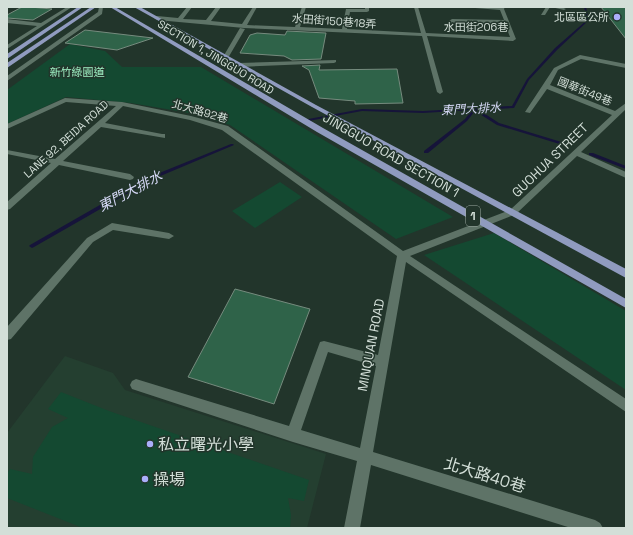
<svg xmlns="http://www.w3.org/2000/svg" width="633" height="535" viewBox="0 0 633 535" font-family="'Space Grotesk','Noto Sans TC',sans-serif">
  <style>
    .built { fill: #243f30 }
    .green { fill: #144931 }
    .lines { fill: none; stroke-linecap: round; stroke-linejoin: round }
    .stream { fill: #16143a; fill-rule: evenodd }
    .building { fill: #2f6349; stroke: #768b7e }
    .minor { fill: #5e7367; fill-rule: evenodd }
    .major { fill: #909bbf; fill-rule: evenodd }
    .poi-dot { fill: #abaffb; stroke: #22352b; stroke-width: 1.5 }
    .labels { text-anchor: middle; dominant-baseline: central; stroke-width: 3; stroke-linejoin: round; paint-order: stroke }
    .far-poi-label { font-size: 11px; fill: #d3dfd8; stroke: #22352b; text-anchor: end }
    .far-street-label { font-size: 11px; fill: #d3dfd8; stroke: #22352b }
    .far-park-label { font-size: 11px; fill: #9ef0c3; stroke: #22352b }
    .far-water-label { font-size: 12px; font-style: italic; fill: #d5d8f6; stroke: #22352b }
    .shield { fill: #22352b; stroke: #9eaca4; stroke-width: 1 }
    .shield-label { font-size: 12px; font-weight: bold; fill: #d3dfd8 }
    .street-label { font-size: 13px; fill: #d3dfd8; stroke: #22352b }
    .water-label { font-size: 14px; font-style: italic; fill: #d5d8f6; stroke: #22352b }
    .near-poi-label { font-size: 16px; fill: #d3dfd8; stroke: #22352b; text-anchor: start }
    .near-street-label { font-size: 16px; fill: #d3dfd8; stroke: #22352b }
  </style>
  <rect width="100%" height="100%" fill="#22352b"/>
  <path class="built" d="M 65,356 L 113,373 L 125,390 L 326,454 L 307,528 L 7,528 L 7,433 Z"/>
  <path class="green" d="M 70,44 L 105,51 L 122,67 L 201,67 L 453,217 L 396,239 L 230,125 L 195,114 L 131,103 L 66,97 L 7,124 L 7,90 Z
    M 280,182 L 302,197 L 255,228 L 232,211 Z
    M 494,233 L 626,311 L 626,390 L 424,255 Z
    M 61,392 L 109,411 L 309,480 L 304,501 L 288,498 L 291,515 L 290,528 L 83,528 L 7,498 L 7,473 L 10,469 L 32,474 L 33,457 L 52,427 L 68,418 L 48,409 Z"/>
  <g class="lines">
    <path class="stream" d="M 584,7 L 586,7 L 589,20 L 557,50 L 529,80 L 514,108 L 479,110 L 499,123 L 568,144 L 568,146 L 566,146 L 497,125 L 475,111 L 467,121 L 428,153 L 424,153 L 424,151 L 465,119 L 472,110 L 423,113 L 362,111 L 303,122 L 301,121 L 303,120 L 362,109 L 423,111 L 512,106 L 527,79 L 555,48 L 587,20 Z
      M 231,144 L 233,144 L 234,145 L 151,180 L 34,247 L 32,248 L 29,246 L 30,245 L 147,178 Z
      M 589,153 L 593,153 L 626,166 L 626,169 L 589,155 Z"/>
  </g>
  <path class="building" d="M 22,7 L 30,7 L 52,9 L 33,20 L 7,18 L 7,15 Z
    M 601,7 L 626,7 L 626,39 Z
    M 85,30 L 153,38 L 117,50 L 65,43 Z
    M 287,31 L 326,33 L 321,59 L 292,60 L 284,56 L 240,53 L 250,35 L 257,33 L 285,35 Z
    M 320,65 L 319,70 L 397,69 L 403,103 L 355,104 L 355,101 L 319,98 L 309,70 L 302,66 Z
    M 235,289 L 310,309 L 274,404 L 188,377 Z"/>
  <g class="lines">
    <path class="minor" d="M 67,7 L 72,7 L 7,49 L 7,45 L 37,26 L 7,23 L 7,19 L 41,23 Z
      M 99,7 L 103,7 L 102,14 L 7,81 L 7,76 L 98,12 Z
      M 187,7 L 192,7 L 183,19 L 206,20 L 216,7 L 221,7 L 211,21 L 242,24 L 253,7 L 257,7 L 247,25 L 295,27 L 302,7 L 306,7 L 300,27 L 342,29 L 346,9 L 365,9 L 365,7 L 369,7 L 369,11 L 367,12 L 350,12 L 347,29 L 421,33 L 414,7 L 418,7 L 426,33 L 510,37 L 505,24 L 452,23 L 449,21 L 452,19 L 504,20 L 500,10 L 463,7 L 505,7 L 504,9 L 516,39 L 513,41 L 427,36 L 443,92 L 440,94 L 437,92 L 422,36 L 244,28 L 157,20 L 154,18 L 157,16 L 178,18 Z
      M 546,7 L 550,7 L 545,15 L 541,15 Z
      M 551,7 L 561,7 L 566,9 L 564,10 Z
      M 240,28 L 245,29 L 228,58 L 224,58 L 223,57 Z
      M 580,55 L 626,64 L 626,68 L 581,59 L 558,70 L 550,85 L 615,111 L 626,103 L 626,109 L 581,152 L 626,172 L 626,178 L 577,156 L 516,214 L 410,256 L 626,399 L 626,412 L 406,262 L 373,452 L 595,520 L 600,523 L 603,528 L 571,528 L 371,465 L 360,528 L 344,528 L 357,461 L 293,442 L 132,389 L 130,385 L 132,381 L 136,379 L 289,426 L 320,342 L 324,341 L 378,355 L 397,256 L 222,130 L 190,120 L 123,106 L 105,123 L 162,134 L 165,134 L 165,138 L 101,127 L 63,161 L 130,174 L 134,177 L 133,179 L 130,180 L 59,165 L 10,209 L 7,210 L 7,202 L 51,163 L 7,154 L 7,150 L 55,159 L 116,106 L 66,102 L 7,129 L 7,124 L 65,98 L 122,102 L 191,116 L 228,126 L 403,251 L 510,210 L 612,115 L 547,89 L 530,113 L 525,112 L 554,68 ZM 328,352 L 376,366 L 360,448 L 301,430 Z
      M 336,60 L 336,62 L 334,63 L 239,67 L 236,65 L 239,63 Z
      M 112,223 L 169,233 L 174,236 L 169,239 L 113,230 L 93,242 L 11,339 L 7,340 L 7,327 L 87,238 Z"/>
    <path class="major" d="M 78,7 L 83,7 L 7,59 L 7,54 Z
      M 91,7 L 96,7 L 7,68 L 7,63 Z
      M 110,7 L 115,7 L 323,128 L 626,299 L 626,308 L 317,132 Z
      M 134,7 L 140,7 L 316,105 L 626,269 L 626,278 L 312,107 Z"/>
  </g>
  <g class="poi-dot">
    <circle cx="617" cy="17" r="4"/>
    <circle cx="150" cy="444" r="4"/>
    <circle cx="145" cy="479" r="4"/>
  </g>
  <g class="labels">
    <g class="far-poi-label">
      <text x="609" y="17">北區區公所</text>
    </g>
    <g class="far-street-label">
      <text transform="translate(334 21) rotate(4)">水田街150巷18弄</text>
      <text x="476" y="27">水田街206巷</text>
      <text transform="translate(216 57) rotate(31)">SECTION 1, JINGGUO ROAD</text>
      <text transform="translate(585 91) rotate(22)">國華街49巷</text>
      <text transform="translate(200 111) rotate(16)">北大路92巷</text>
      <text transform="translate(66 139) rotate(-42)">LANE 92, BEIDA ROAD</text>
    </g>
    <g class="far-park-label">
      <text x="77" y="72">新竹綠園道</text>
    </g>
    <g class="far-water-label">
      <text transform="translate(471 109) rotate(-3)">東門大排水</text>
    </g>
    <rect class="shield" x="466" y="206" width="14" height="20" rx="3"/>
    <g class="shield-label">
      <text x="473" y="216">1</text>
    </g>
    <g class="street-label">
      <text transform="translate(391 155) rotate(30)">JINGGUO ROAD SECTION 1</text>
      <text transform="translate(550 160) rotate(-44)">GUOHUA STREET</text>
      <text transform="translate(371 345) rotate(-79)">MINQUAN ROAD</text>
    </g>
    <g class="water-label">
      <text transform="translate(130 191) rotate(-28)">東門大排水</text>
    </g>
    <g class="near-poi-label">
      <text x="158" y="444">私立曙光小學</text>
      <text x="153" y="479">操場</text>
    </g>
    <g class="near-street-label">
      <text transform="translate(485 475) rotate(17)">北大路40巷</text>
    </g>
  </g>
  <rect width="633" height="535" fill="none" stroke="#d3dfd8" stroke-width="16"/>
</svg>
